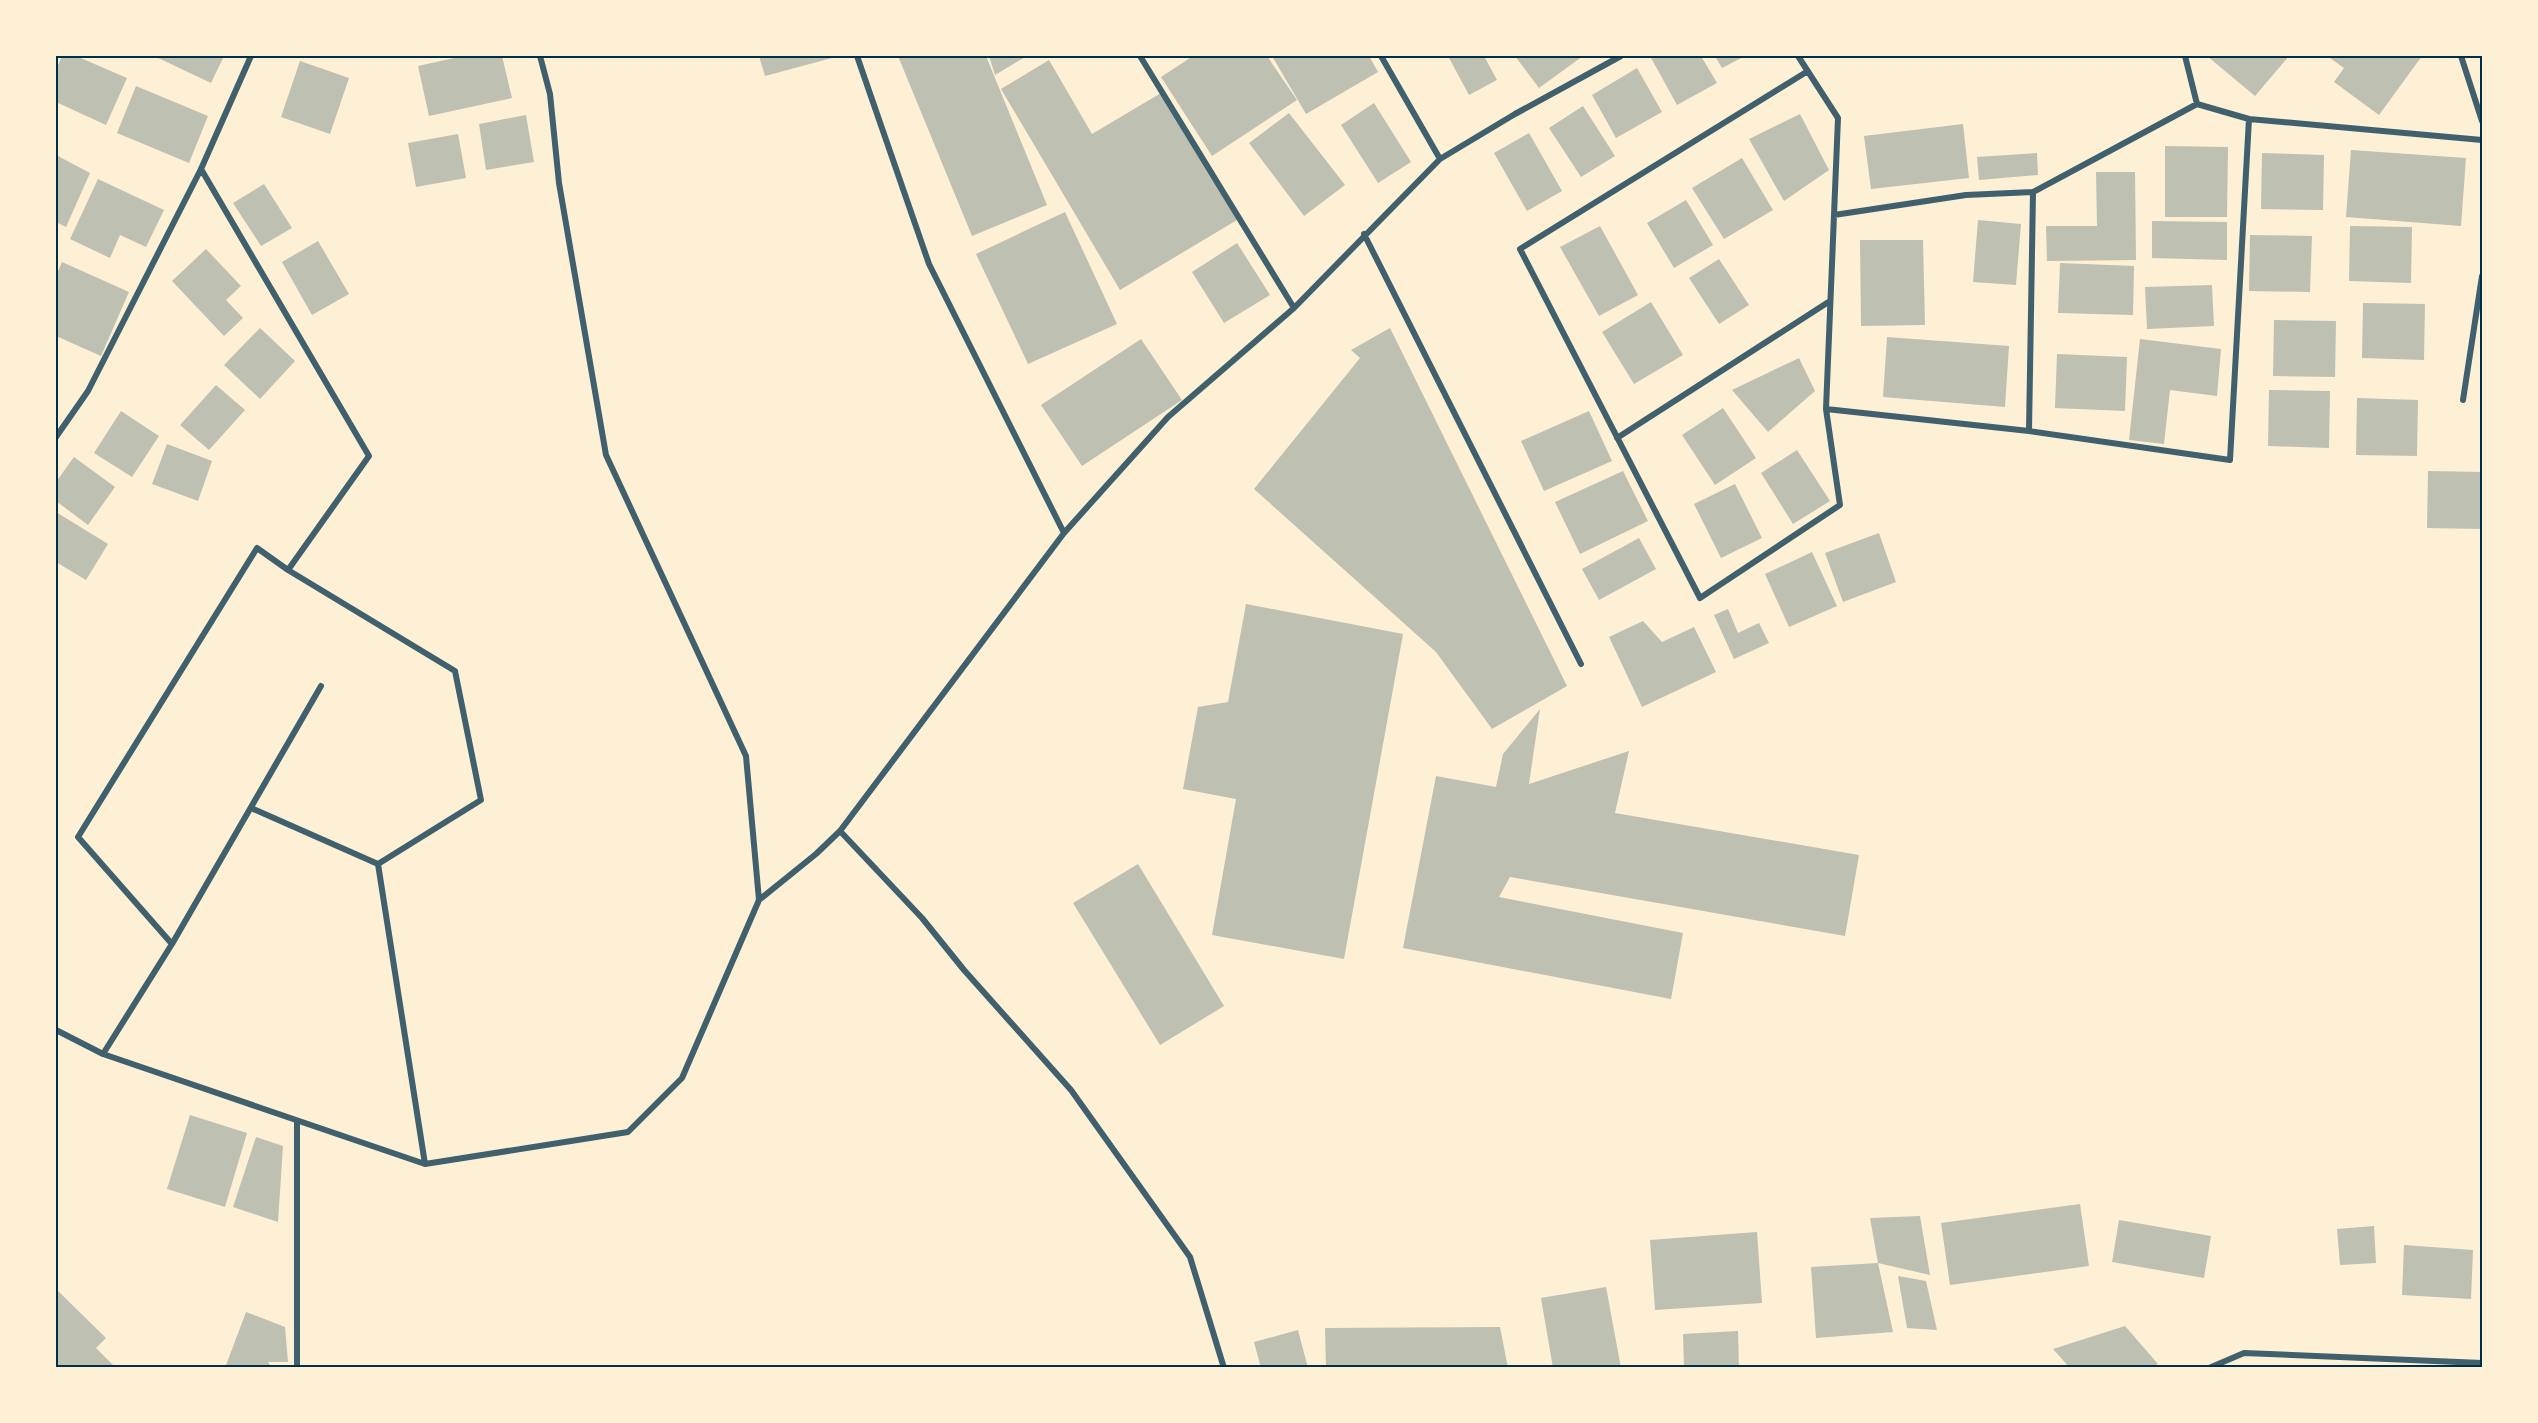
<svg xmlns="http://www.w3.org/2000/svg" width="2538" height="1423" viewBox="0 0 2538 1423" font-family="'PT Sans Narrow',sans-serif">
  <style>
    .building { fill: #bec0b2 }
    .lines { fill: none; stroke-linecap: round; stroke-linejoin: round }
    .minor { stroke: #3f606c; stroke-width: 6 }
    .neatline { fill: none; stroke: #003049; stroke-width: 2 }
  </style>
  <rect width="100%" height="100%" fill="#fdf0d5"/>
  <path class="building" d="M 62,56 L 76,56 L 127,78 L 106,125 L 56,102 L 56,70 Z
    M 154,56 L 224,56 L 211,83 Z
    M 463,56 L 502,56 L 512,98 L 429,116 L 418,66 Z
    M 759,56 L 831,56 L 832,58 L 765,76 Z
    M 898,56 L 986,56 L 1047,205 L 972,236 Z
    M 989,56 L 1027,56 L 995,75 Z
    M 1193,56 L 1267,56 L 1297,100 L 1212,156 L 1161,77 Z
    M 1272,56 L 1369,56 L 1378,72 L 1306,114 Z
    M 1448,56 L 1484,56 L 1497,80 L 1469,95 Z
    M 1515,56 L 1583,56 L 1539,88 Z
    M 1650,56 L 1701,56 L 1717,83 L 1677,105 Z
    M 1715,56 L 1745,56 L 1722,68 Z
    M 2207,56 L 2289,56 L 2255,96 Z
    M 2332,56 L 2422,56 L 2379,115 L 2334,82 L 2344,68 L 2330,58 Z
    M 1049,60 L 1092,134 L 1161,93 L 1237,220 L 1120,290 L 1001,89 Z
    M 300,61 L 349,78 L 330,134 L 281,117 Z
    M 1637,68 L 1662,112 L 1616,138 L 1592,95 Z
    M 136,86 L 208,116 L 189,163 L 117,133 Z
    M 1374,103 L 1411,162 L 1378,183 L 1341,125 Z
    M 1583,106 L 1615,156 L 1581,177 L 1549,128 Z
    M 1289,113 L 1345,185 L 1304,216 L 1249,143 Z
    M 1800,114 L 1829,170 L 1784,201 L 1749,139 Z
    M 526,115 L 534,162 L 486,170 L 479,124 Z
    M 1963,124 L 1969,178 L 1871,189 L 1864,136 Z
    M 1529,133 L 1562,191 L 1527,211 L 1494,153 Z
    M 458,134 L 466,178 L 416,187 L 408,143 Z
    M 2165,146 L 2228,147 L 2227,217 L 2165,217 Z
    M 2351,150 L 2466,158 L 2461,226 L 2346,217 Z
    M 2037,153 L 2038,175 L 1979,180 L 1977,157 Z
    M 2262,153 L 2324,155 L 2323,210 L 2261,209 Z
    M 56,155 L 90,173 L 66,227 L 56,222 Z
    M 1742,158 L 1773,210 L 1724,239 L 1692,188 Z
    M 2096,172 L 2135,172 L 2136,260 L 2047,261 L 2046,226 L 2097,226 Z
    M 98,179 L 164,210 L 146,247 L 120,235 L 110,258 L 70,239 Z
    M 264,184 L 292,228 L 261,246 L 233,203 Z
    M 1686,200 L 1713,245 L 1674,268 L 1647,223 Z
    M 1065,212 L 1117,324 L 1028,364 L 976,254 Z
    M 1978,220 L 2021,224 L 2016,285 L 1973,282 Z
    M 2152,221 L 2227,222 L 2227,260 L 2152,258 Z
    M 1600,226 L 1638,295 L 1599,316 L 1560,247 Z
    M 2350,226 L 2412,227 L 2411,283 L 2349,281 Z
    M 2250,235 L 2312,236 L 2310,292 L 2249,291 Z
    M 1860,240 L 1923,240 L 1925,325 L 1861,326 Z
    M 318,241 L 349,294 L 312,315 L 282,262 Z
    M 1237,243 L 1270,295 L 1224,323 L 1192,272 Z
    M 206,249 L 241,286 L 226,300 L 243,318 L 224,336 L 172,281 Z
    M 1719,259 L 1749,305 L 1719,324 L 1689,278 Z
    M 62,262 L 129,292 L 101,356 L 56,336 L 56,276 Z
    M 2060,263 L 2134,266 L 2133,315 L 2058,313 Z
    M 2212,285 L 2214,326 L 2147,329 L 2145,287 Z
    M 1651,302 L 1683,355 L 1634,384 L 1602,332 Z
    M 2363,303 L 2425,304 L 2424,360 L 2362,358 Z
    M 2274,320 L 2336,321 L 2335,377 L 2273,376 Z
    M 260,328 L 295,361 L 260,399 L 224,365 Z
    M 1390,328 L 1567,686 L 1492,729 L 1436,652 L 1254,489 L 1360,358 L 1351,350 Z
    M 1887,337 L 2009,346 L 2005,407 L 1883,397 Z
    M 1141,339 L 1182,400 L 1082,466 L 1041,405 Z
    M 2140,339 L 2221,349 L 2217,396 L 2170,390 L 2164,444 L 2129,440 Z
    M 2057,354 L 2127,357 L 2125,411 L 2055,408 Z
    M 1799,358 L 1815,391 L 1768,432 L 1732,390 Z
    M 216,385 L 245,410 L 209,450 L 180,425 Z
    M 2269,390 L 2330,391 L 2329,448 L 2268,446 Z
    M 2357,398 L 2418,400 L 2417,456 L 2356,455 Z
    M 1723,408 L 1756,458 L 1715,485 L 1682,435 Z
    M 121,411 L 159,436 L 132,477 L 94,453 Z
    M 1589,411 L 1612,461 L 1544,491 L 1521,441 Z
    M 167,444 L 212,461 L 198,501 L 152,484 Z
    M 1797,450 L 1830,501 L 1793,524 L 1761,473 Z
    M 74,457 L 115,487 L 88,525 L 56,501 L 56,482 Z
    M 1623,471 L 1648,521 L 1580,554 L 1555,502 Z
    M 2428,471 L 2482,472 L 2482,529 L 2427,528 Z
    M 1735,484 L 1762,538 L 1721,558 L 1694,504 Z
    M 56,512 L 108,544 L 86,580 L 56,562 Z
    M 1879,533 L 1896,582 L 1843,602 L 1825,553 Z
    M 1639,538 L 1656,569 L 1599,600 L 1582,569 Z
    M 1812,552 L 1837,606 L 1789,627 L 1765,574 Z
    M 1246,604 L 1403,634 L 1344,959 L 1212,935 L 1236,799 L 1183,789 L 1198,707 L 1228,702 Z
    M 1728,609 L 1738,633 L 1759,623 L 1769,643 L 1734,659 L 1714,615 Z
    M 1643,621 L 1662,642 L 1694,627 L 1716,672 L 1642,707 L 1609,637 Z
    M 1540,709 L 1529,784 L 1629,751 L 1615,813 L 1859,855 L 1845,936 L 1510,877 L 1499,897 L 1683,933 L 1671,999 L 1403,948 L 1436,776 L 1496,787 L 1503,754 Z
    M 1138,864 L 1224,1006 L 1160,1045 L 1073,903 Z
    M 190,1115 L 247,1133 L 225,1207 L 167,1189 Z
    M 256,1137 L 283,1146 L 278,1222 L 233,1207 Z
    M 2080,1204 L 2089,1266 L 1950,1285 L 1941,1223 Z
    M 1920,1216 L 1930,1275 L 1878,1263 L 1893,1332 L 1816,1338 L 1811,1267 L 1878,1263 L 1870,1218 Z
    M 2119,1220 L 2211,1236 L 2204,1278 L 2112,1262 Z
    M 2374,1226 L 2376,1263 L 2340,1265 L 2337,1229 Z
    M 1757,1232 L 1762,1303 L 1655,1310 L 1650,1240 Z
    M 2404,1245 L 2473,1250 L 2471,1299 L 2402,1295 Z
    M 1898,1276 L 1926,1281 L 1937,1330 L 1907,1328 Z
    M 1606,1287 L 1621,1368 L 1553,1368 L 1541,1298 Z
    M 56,1289 L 106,1338 L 96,1348 L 116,1368 L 56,1368 Z
    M 246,1312 L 285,1327 L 288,1362 L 268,1362 L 272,1368 L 225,1368 Z
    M 2125,1326 L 2158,1364 L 2149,1368 L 2070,1368 L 2053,1349 Z
    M 1500,1327 L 1508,1368 L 1326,1368 L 1325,1328 Z
    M 1298,1330 L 1308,1368 L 1261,1368 L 1254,1342 Z
    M 1738,1331 L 1739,1368 L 1684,1368 L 1683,1334 Z"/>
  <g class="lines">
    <path class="minor" d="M 540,56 L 550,94 L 559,183 L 606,455 L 746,756 L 759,900
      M 857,56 L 929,264 L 1064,533
      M 1140,56 L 1294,308
      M 1381,56 L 1440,159
      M 1798,56 L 1838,118 L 1826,409 L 1840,505 L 1700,598 L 1520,249 L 1808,71
      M 2185,56 L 2197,104
      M 2461,56 L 2482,121
      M 2249,119 L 2482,140
      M 1834,215 L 1966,195 L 2033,192
      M 1364,234 L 1581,664
      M 2463,400 L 2482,276
      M 1826,409 L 2029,431 L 2230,460 L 2249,119 L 2197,104 L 2033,192 L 2029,431
      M 56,437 L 88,391 L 201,169
      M 1617,438 L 1830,301
      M 288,570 L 455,671 L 481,800 L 378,864 L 425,1164
      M 251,808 L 378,864
      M 840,831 L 922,918 L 964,970 L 1071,1090 L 1190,1257 L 1224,1368
      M 172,944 L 321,686
      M 56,1030 L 103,1054 L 425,1164 L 628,1132 L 682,1078 L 759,900 L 816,854 L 840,831 L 1064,533 L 1168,417 L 1294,308 L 1440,159 L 1515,114 L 1621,56
      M 103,1054 L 172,944 L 78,837 L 257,548 L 288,570 L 369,456 L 201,169 L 251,56
      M 297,1368 L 297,1122
      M 2209,1368 L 2244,1353 L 2482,1363"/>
  </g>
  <rect width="2538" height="1423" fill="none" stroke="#fdf0d5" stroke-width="114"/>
  <rect x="57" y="57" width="2424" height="1309" class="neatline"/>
</svg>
